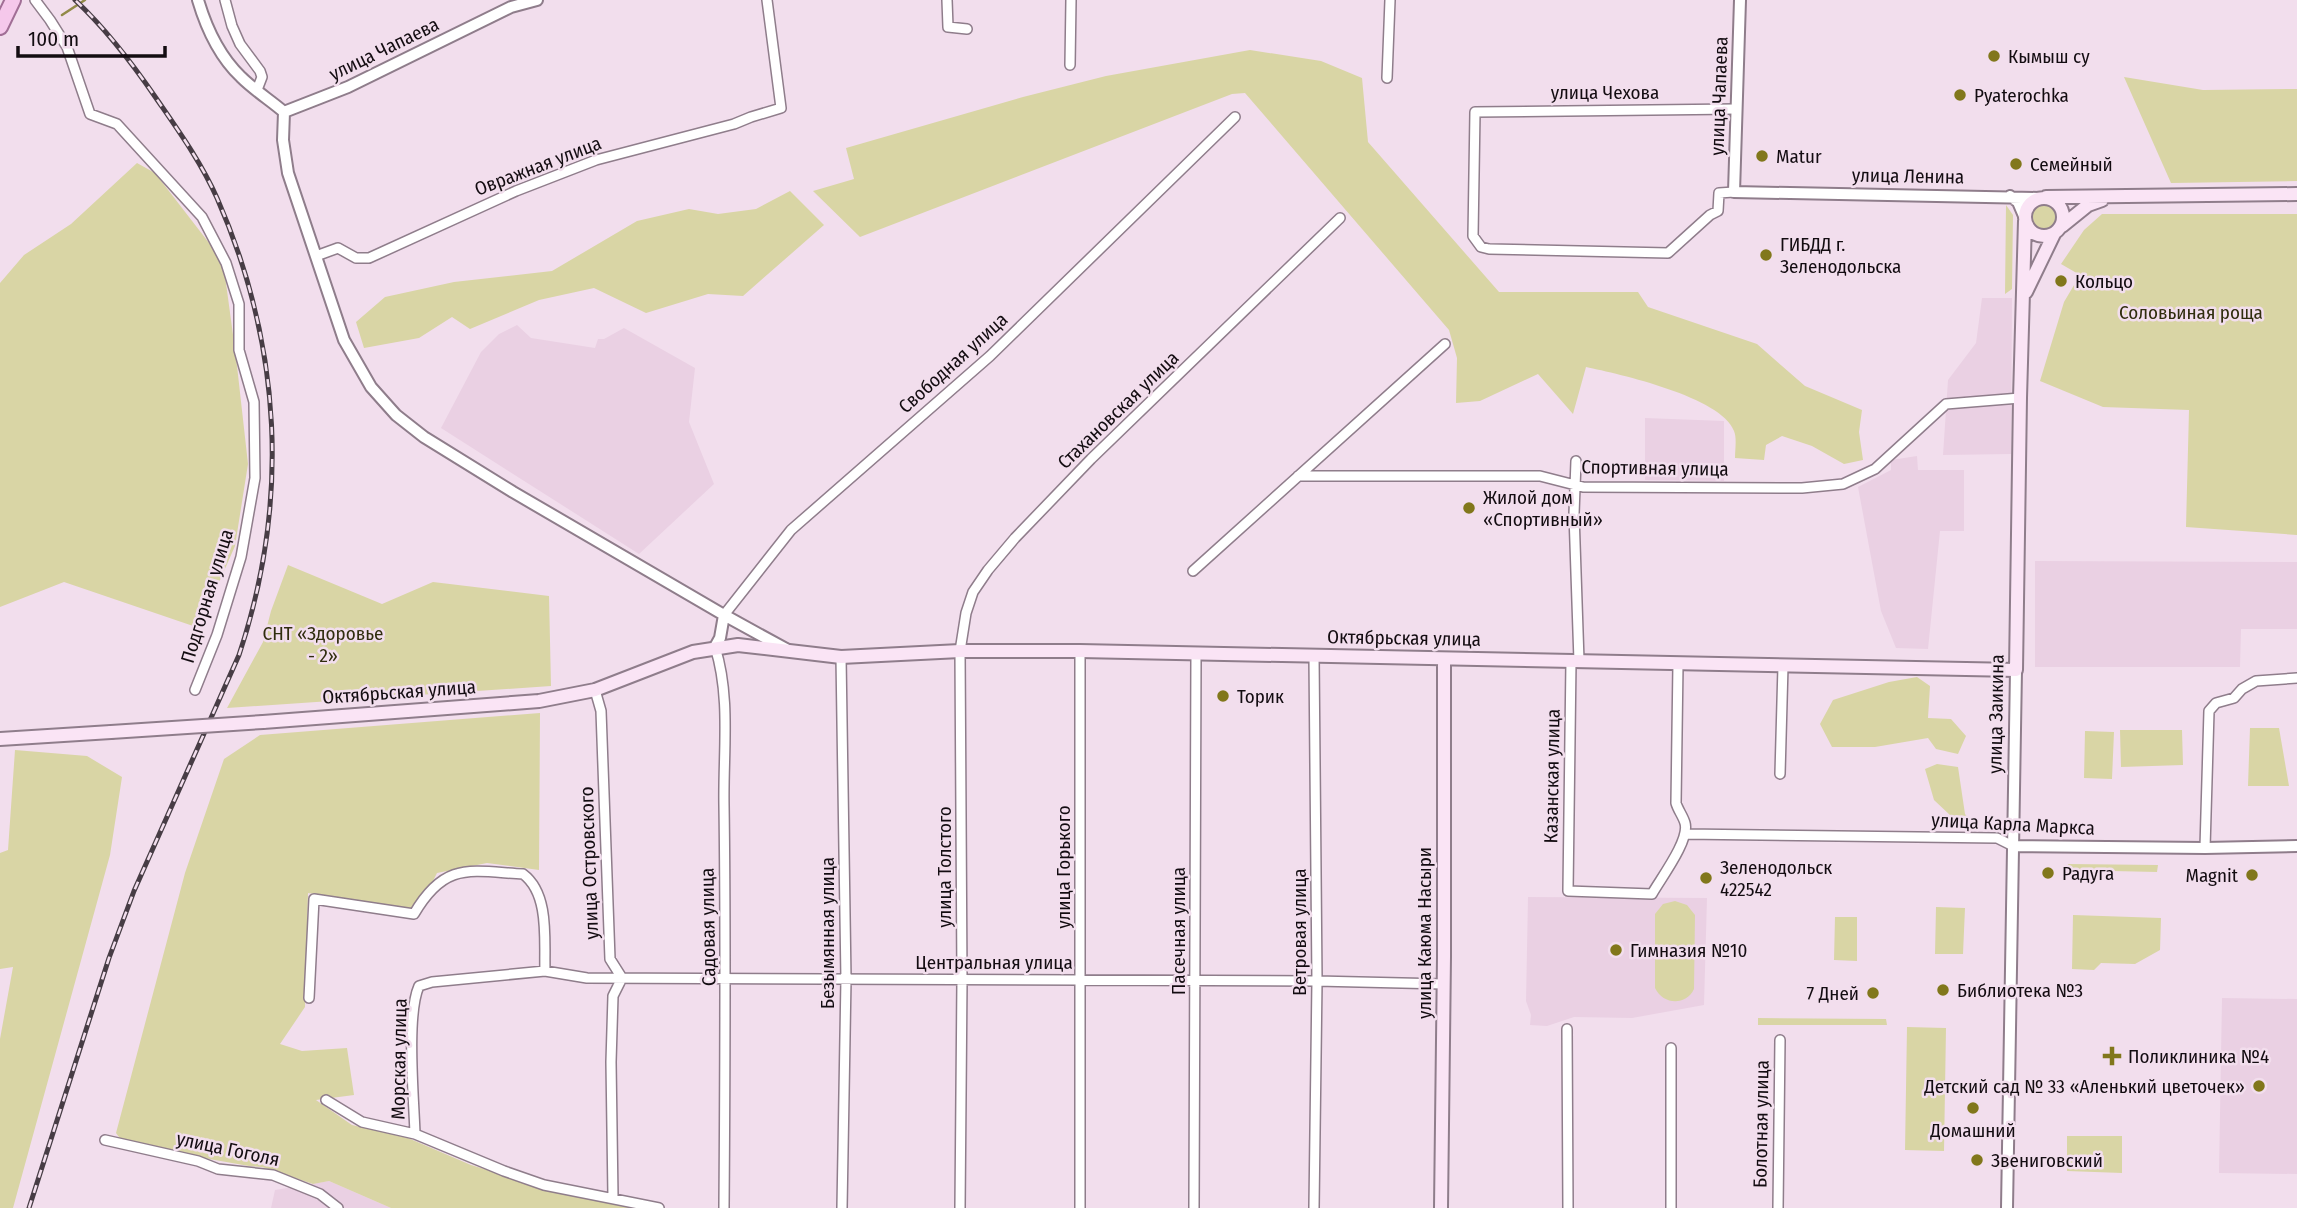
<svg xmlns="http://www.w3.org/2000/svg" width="2297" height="1208" viewBox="0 0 2297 1208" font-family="'Fira Sans Condensed',sans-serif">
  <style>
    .built { fill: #ead0e3 }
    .green { fill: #d9d5a5 }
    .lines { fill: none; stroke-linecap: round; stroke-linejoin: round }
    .stream { stroke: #928a48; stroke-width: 2.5 }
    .minor-casing { stroke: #8f7d8b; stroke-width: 12 }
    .tertiary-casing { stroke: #8f7d8b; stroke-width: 14 }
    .secondary-casing { stroke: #8f7d8b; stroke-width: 16 }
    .primary-casing { stroke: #a16f96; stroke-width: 18 }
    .minor { stroke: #fff; stroke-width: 9 }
    .tertiary { stroke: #fff; stroke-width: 10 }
    .secondary { stroke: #fae4f5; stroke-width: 12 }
    .primary { stroke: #f5c8eb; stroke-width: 14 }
    .rail-casing { stroke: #473d45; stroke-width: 5 }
    .rail { stroke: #f2deed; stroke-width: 2.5; stroke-dasharray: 8; stroke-linecap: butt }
    .secondary-bridge-casing { stroke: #8f7d8b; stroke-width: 16; stroke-linecap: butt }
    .secondary-bridge { stroke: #fae4f5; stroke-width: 12 }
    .poi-dot { fill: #81771b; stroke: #f2deed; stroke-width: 2.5 }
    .labels { text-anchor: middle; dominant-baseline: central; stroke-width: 5; stroke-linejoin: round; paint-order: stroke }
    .street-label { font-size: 19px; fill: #130c11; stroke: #f2deed }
    .poi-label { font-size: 19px; fill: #130c11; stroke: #f2deed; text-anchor: start }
    .park-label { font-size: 19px; fill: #302d0e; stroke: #f2deed }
  </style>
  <rect width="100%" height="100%" fill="#f2deed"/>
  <path class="built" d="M 1982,298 L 2012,298 L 2011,454 L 1943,455 L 1948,380 L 1976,343 Z
    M 517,325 L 531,338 L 595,348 L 598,339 L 604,339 L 624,328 L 695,368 L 689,422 L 714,484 L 639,554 L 441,428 L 481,352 L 499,334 Z
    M 1645,418 L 1724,421 L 1724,481 L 1645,480 Z
    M 1917,456 L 1918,470 L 1964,470 L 1964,531 L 1940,531 L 1928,649 L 1896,648 L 1881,611 L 1858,487 L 1891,470 L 1891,460 Z
    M 2035,561 L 2297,562 L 2297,629 L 2241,629 L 2240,667 L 2035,667 Z
    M 1528,897 L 1707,898 L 1704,1005 L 1632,1018 L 1574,1017 L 1547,1026 L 1530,1025 L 1531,1015 L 1526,1001 Z
    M 2222,998 L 2297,999 L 2297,1174 L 2219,1173 Z
    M 329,1181 L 391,1208 L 271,1208 L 275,1190 Z"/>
  <path class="green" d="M 1250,50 L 1321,61 L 1362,78 L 1368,142 L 1499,292 L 1638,292 L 1648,307 L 1757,344 L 1805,386 L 1862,410 L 1859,432 L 1863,460 L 1844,464 L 1812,446 L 1782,436 L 1766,445 L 1764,460 L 1735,458 C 1735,450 1737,438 1734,431 C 1722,397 1619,374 1586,367 L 1573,414 L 1538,374 L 1480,401 L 1456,403 L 1457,358 L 1449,330 L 1245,93 L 1232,94 L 860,237 L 813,191 L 854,179 L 846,148 L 1023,97 L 1106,76 Z
    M 2124,77 L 2203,90 L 2297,89 L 2297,181 L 2171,183 Z
    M 137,163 L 155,173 L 223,261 L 236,357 L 248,464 L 235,546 L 199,628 L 64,582 L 0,607 L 0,283 L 24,255 L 71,224 Z
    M 790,191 L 824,225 L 743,296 L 708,294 L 646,313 L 594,288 L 539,300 L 470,329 L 452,317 L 419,338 L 364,348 L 356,322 L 385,297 L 454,282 L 552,271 L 637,221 L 689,209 L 718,214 L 756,209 Z
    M2031 217a13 13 0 1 1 26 0a13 13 0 1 1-26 0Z
    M 2006,205 L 2013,215 L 2012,289 L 2005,294 Z
    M 2102,214 L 2297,214 L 2297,535 L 2186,527 L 2189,410 L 2103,407 L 2040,381 L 2064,302 L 2080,275 L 2061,264 L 2084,230 Z
    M 288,565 L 382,604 L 433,582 L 549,596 L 551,686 L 227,708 L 263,642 L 271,611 Z
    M 1917,677 L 1930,686 L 1928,718 L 1951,719 L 1966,736 L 1958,754 L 1936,749 L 1928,738 L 1875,747 L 1832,747 L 1820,724 L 1833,700 L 1889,682 Z
    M 540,713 L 539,870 L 487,863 L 437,873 L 418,911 L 308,893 L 305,1007 L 280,1044 L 302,1051 L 347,1048 L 354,1095 L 316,1100 L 352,1125 L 408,1138 L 471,1165 L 564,1193 L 641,1208 L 391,1208 L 329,1181 L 313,1184 L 262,1167 L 249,1166 L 124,1144 L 116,1133 L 185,873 L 224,759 L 260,735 Z
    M 2250,728 L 2279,728 L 2289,786 L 2248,786 Z
    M 2120,730 L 2182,730 L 2183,765 L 2121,767 Z
    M 2085,731 L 2114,732 L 2112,779 L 2084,778 Z
    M 15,750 L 87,756 L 122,777 L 110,855 L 13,1208 L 0,1208 L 0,1039 L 13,967 L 0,969 L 0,853 L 8,850 Z
    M 1937,764 L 1958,767 L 1965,814 L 1976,828 L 1968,832 L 1934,800 L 1925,769 Z
    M 2068,864 L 2158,865 L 2157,872 L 2067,870 Z
    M 1675,901 L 1687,905 L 1695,915 L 1694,989 C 1686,1006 1663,1005 1655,988 L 1655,914 L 1663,904 Z
    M 1936,907 L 1965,908 L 1963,954 L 1935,954 Z
    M 2073,915 L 2161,918 L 2160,950 L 2135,964 L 2101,963 L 2094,970 L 2072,969 Z
    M 1835,917 L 1857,917 L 1857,961 L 1834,960 Z
    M 1758,1018 L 1886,1019 L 1887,1025 L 1758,1025 Z
    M 1907,1027 L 1946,1028 L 1944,1151 L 1905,1150 Z
    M 2122,1136 L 2122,1173 L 2067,1171 L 2067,1136 Z"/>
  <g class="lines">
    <path class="stream" d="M 62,15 L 85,0"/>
    <defs>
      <path id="minor" d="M 35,0 L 50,20 L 67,47 L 90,114 L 117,124 L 202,217 L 226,263 L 239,304 L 239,350 L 254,402 L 255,478 L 241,557 L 217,635 L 195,690
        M 225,0 L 232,26 L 240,44 L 260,71 L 262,77 L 257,90
        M 947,0 L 948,27 L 967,29
        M 1070,65 L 1071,0
        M 1387,78 L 1390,0
        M 1734,192 L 1719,193 L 1718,211 L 1710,215 L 1668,253 L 1489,249 L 1481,247 L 1473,236 L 1475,112 L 1736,109
        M 316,256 L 338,248 L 356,258 L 369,258 L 516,191 L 596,160 L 734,124 L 751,117 L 781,108 L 767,0
        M 1576,461 L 1574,514 L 1579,661
        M 1298,476 L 1540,476 L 1583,487 L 1802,488 L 1843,484 L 1875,469 L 1946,404 L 2020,398
        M 1193,571 L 1445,344
        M 724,615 L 791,530 L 990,356 L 1235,117
        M 715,647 C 731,697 723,753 724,805 C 726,940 725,1074 724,1208
        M 1080,651 L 1080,1208
        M 1314,656 L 1317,981 L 1314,1208
        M 841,657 L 846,979 L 842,1208
        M 1571,661 L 1568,891 L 1652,894 C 1661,878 1690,840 1685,823 C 1683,816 1678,810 1676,803 L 1678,664
        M 595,690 L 601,711 L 610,959 L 622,978 L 613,996 L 611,1062 L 613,1197
        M 1780,774 L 1783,666
        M 1685,834 L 1997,838 L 2013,846
        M 2205,848 L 2209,711 L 2216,703 L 2234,698 L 2242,689 L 2256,681 L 2297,678
        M 309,998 L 314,899 L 414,914 C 445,861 470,871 523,874 C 550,894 544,941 545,971
        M 1567,1029 L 1568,1208
        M 326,1100 L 362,1122 L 415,1134 L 504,1171 L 544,1185 L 659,1208
        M 415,1134 C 414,1100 406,1015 419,986 L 432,982 L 545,971 L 587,978 L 1317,981 L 1444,984
        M 105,1140 L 198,1161 L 218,1169 L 273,1175 L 320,1194 L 338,1208
        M 960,1208 L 962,980 L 960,651 L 966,613 L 973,592 L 988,570 L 1015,538 L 1091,459 L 1340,218
        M 1194,1208 L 1196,654
        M 1671,1208 L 1671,1048
        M 1778,1208 L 1780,1040"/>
      <path id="tertiary" d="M 198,0 C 206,27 220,57 241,77 C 254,90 270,100 284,112
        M 1740,0 L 1734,192 L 2039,198
        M 284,112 L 283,140 L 288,173 L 344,340 L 371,387 L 396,415 L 424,437 L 513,492 L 724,615 L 786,649
        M 284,112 L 348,87 L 511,7 L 537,0
        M 2010,196 L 2018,202 L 2024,216
        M 715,647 L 720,638 L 724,615
        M 2013,846 L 2205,848 L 2297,846
        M 2007,1208 L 2016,670"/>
      <path id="secondary" d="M 2046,197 L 2297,194
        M2025 217a19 19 0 1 1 38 0a19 19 0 1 1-38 0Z
        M 2062,226 L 2088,205 L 2102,200
        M 2026,292 L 2054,234
        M 263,722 L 539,701 L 595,690 L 693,652 L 738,645 L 841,657 L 960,651 L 1080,651 L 2016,670 L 2020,398 L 2025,221
        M 0,739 L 111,732
        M 1441,1208 L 1444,957 L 1444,659"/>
      <path id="primary" d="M 0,27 L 13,0"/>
    </defs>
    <use href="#minor" class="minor-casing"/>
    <use href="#tertiary" class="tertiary-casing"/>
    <use href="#secondary" class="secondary-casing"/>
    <use href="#primary" class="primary-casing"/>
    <use href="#minor" class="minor"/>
    <use href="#tertiary" class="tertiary"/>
    <use href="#secondary" class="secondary"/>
    <use href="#primary" class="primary"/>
    <defs>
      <path id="rail" d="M 29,1208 L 109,958 L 134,891 L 239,655 C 290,502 282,346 217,198 C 201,162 178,130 156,98 C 132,63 106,29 75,0"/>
    </defs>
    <use href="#rail" class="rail-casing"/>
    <use href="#rail" class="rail"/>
    <defs>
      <path id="secondary-bridge" d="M 111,732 L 263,722"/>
    </defs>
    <use href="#secondary-bridge" class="secondary-bridge-casing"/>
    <use href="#secondary-bridge" class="secondary-bridge"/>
  </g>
  <g class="poi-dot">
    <circle cx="1994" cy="56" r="7"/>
    <circle cx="1960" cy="95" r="7"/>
    <circle cx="1762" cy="156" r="7"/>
    <circle cx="2016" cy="164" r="7"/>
    <circle cx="1766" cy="255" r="7"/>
    <circle cx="2061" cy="281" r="7"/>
    <circle cx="1469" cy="508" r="7"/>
    <circle cx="1223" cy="696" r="7"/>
    <circle cx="2048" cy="873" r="7"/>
    <circle cx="2252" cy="875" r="7"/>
    <circle cx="1706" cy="878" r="7"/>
    <circle cx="1616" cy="950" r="7"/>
    <circle cx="1943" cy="990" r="7"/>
    <circle cx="1873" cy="993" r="7"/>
    <path d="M2108.5 1045.5h7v7h7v7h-7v7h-7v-7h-7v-7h7z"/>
    <circle cx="2259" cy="1086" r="7"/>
    <circle cx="1973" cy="1108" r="7"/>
    <circle cx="1977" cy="1160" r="7"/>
  </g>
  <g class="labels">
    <g class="street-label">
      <text transform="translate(384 49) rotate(-26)">улица Чапаева</text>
      <text x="1605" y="92">улица Чехова</text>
      <text transform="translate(1719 96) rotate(-88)">улица Чапаева</text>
      <text transform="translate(538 166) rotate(-21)">Овражная улица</text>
      <text transform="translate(1908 176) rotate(1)">улица Ленина</text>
      <text transform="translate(953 363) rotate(-42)">Свободная улица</text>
      <text transform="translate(1118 410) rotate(-44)">Стахановская улица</text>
      <text transform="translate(1655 468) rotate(1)">Спортивная улица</text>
      <text transform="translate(207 596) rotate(-73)">Подгорная улица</text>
      <text transform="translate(1404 638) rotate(1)">Октябрьская улица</text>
      <text transform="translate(399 692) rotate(-4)">Октябрьская улица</text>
      <text transform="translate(1996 714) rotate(-89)">улица Заикина</text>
      <text transform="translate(1552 776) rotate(-89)">Казанская улица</text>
      <text transform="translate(2013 824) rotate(3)">улица Карла Маркса</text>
      <text transform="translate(589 863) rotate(-92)">улица Островского</text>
      <text transform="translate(944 867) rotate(-90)">улица Толстого</text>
      <text transform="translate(1063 867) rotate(-90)">улица Горького</text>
      <text transform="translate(708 927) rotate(-91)">Садовая улица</text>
      <text transform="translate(1178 931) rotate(-90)">Пасечная улица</text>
      <text transform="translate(1299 932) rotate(-90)">Ветровая улица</text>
      <text transform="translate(827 933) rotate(-90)">Безымянная улица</text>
      <text transform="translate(1424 933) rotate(-90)">улица Каюма Насыри</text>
      <text x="994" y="962">Центральная улица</text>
      <text transform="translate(399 1059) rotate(-89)">Морская улица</text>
      <text transform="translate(1761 1124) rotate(-89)">Болотная улица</text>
      <text transform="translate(228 1149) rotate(12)">улица Гоголя</text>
    </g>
    <g class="poi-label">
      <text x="2008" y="56">Кымыш су</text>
      <text x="1974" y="95">Pyaterochka</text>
      <text x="1776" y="156">Matur</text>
      <text x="2030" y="164">Семейный</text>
      <text x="1780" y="244">ГИБДД г.<tspan x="1780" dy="22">Зеленодольска</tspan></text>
      <text x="2075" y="281">Кольцо</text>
      <text x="1483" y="497">Жилой дом<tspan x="1483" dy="22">«Спортивный»</tspan></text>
      <text x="1237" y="696">Торик</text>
      <text x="1720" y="867">Зеленодольск<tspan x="1720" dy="22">422542</tspan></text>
      <text x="2062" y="873">Радуга</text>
      <text x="2238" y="875" text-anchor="end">Magnit</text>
      <text x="1630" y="950">Гимназия №10</text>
      <text x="1957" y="990">Библиотека №3</text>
      <text x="1859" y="993" text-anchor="end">7 Дней</text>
      <text x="2128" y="1056">Поликлиника №4</text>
      <text x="2245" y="1086" text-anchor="end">Детский сад № 33 «Аленький цветочек»</text>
      <text x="1973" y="1130" text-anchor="middle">Домашний</text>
      <text x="1991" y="1160">Звениговский</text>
    </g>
    <g class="park-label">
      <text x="2191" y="312">Соловьиная роща</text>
      <text x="323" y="633">СНТ «Здоровье<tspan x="323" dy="22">- 2»</tspan></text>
    </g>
  </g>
  <path d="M18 46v10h147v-10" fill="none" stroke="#130c11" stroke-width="3.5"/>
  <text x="28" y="46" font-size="21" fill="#130c11" stroke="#f2deed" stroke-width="5" paint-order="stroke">100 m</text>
</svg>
